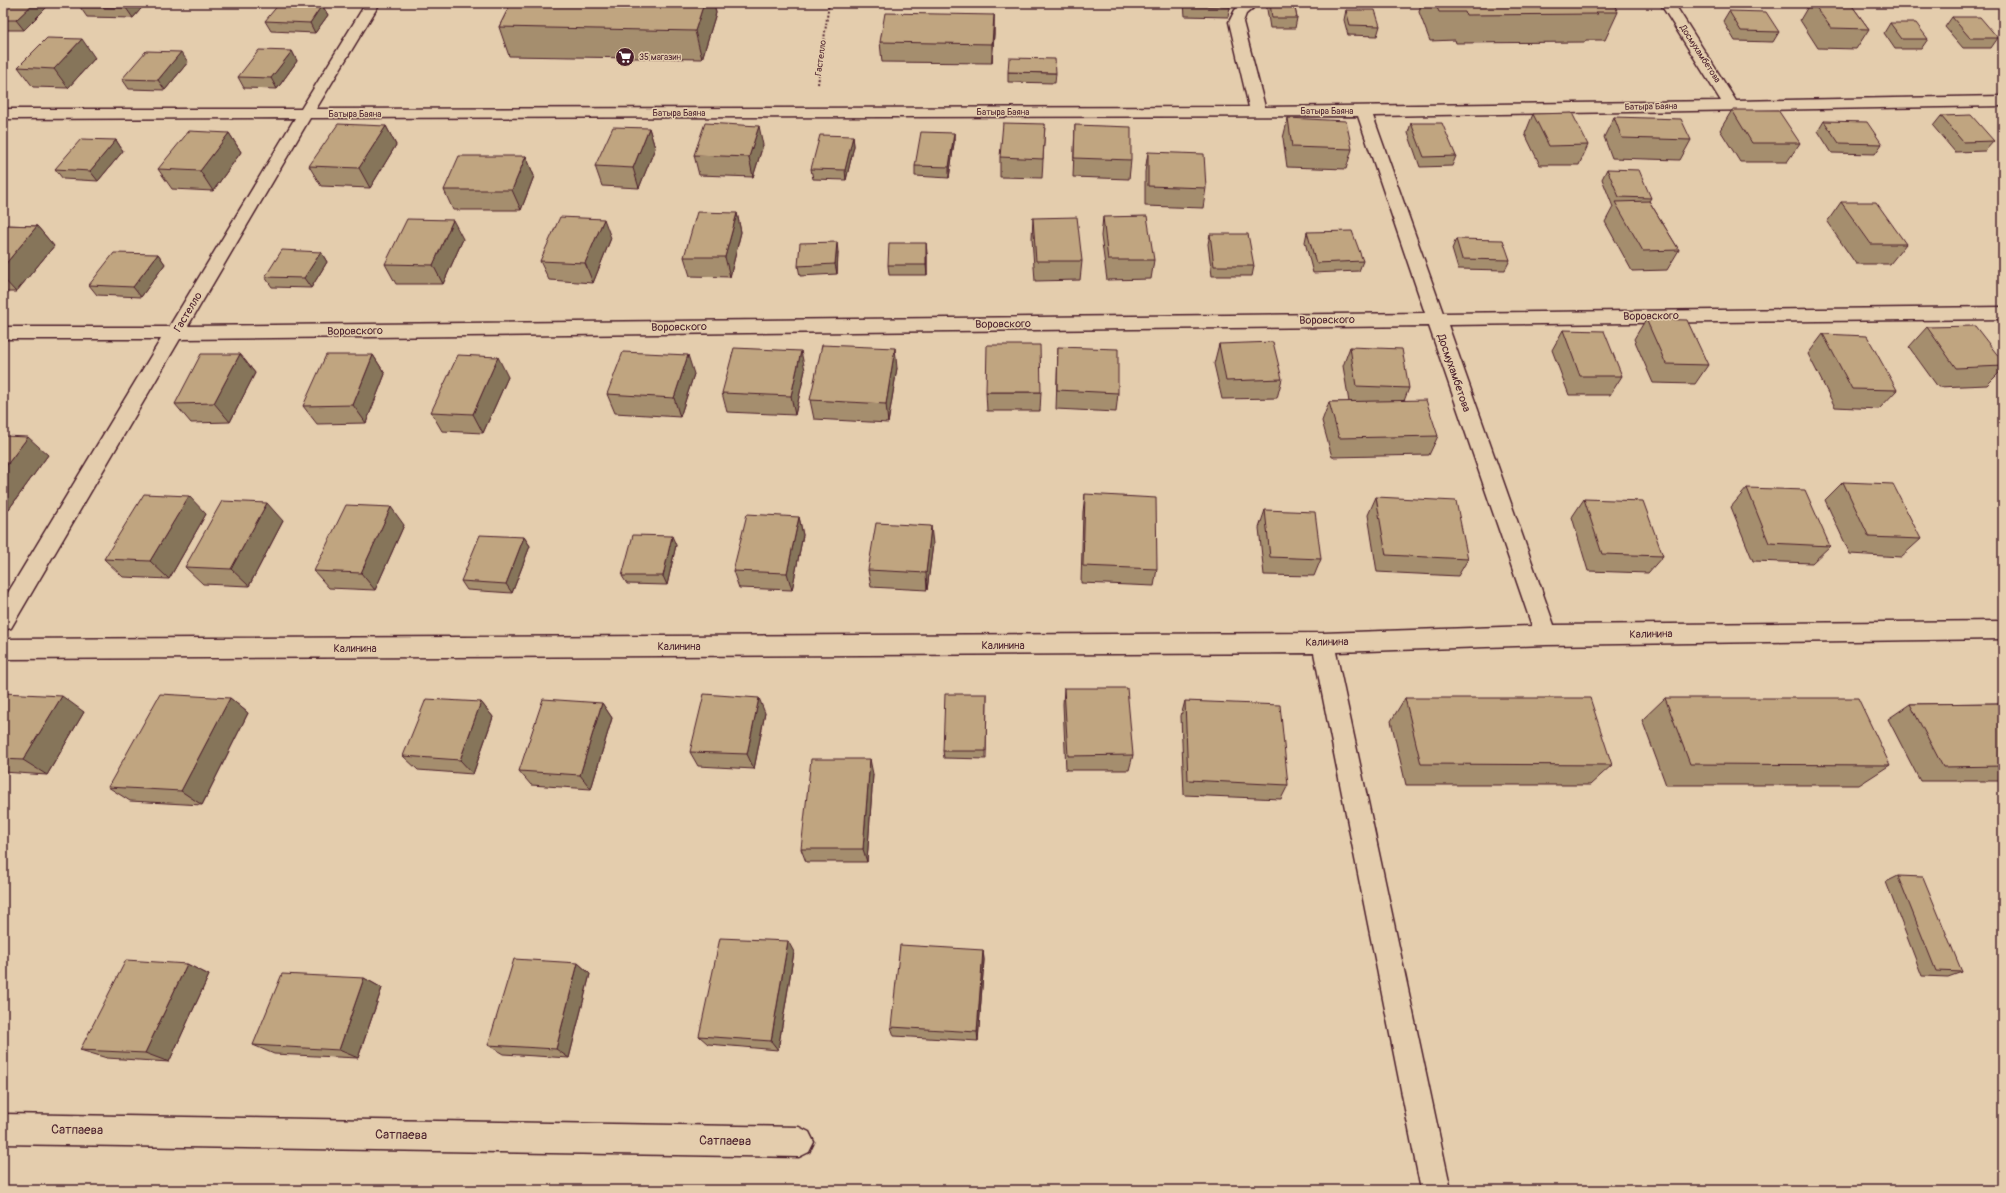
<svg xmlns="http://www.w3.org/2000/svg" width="2006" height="1193" viewBox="0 0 2006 1193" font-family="Pangolin,sans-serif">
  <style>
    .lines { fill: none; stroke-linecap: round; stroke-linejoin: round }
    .minor-casing { stroke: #4a1f2b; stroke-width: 3 }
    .path { stroke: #4a1f2b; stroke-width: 2; stroke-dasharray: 2 2; stroke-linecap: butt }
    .minor { fill: #e4cdad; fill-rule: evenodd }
    .wall { fill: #a58e6e; stroke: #4a1f2b }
    .shaded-wall { fill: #86745a; stroke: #4a1f2b }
    .building { fill: #c0a580; stroke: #4a1f2b }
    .labels { text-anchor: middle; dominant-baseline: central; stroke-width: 3; stroke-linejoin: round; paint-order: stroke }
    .far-street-label { font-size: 9px; fill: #4a1f2b; stroke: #e4cdad }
    .far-poi-label { font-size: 9px; fill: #4a1f2b; stroke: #e4cdad; text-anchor: start }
    .street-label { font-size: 11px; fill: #4a1f2b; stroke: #e4cdad }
    .near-street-label { font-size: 13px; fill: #4a1f2b; stroke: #e4cdad }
  </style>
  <rect width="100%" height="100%" fill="#e4cdad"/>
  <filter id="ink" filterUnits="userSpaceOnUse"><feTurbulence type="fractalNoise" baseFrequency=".025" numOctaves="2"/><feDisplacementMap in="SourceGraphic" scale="8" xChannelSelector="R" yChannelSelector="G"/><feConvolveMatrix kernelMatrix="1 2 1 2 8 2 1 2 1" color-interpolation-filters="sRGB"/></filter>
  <g filter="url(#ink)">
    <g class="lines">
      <defs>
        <path id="minor" d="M 366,3 L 380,3 L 316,109 L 1249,107 L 1229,22 L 1235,10 L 1242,3 L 1259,3 L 1246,14 L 1243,22 L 1265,107 L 1721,101 L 1660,3 L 1674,3 L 1736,101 L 2003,96 L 2003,106 L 1373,116 L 1443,313 L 2003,307 L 2003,319 L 1448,325 L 1554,625 L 2003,621 L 2003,639 L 1546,645 L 1336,652 L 1451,1190 L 1421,1190 L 1314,653 L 3,659 L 3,639 L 1323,633 L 1532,626 L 1429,326 L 180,339 L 11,628 L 3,630 L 3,601 L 161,339 L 3,339 L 3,327 L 169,327 L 295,118 L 3,119 L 3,109 L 301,109 ZM 1358,116 L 1425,313 L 188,326 L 310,118 Z
          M 3,1114 L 799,1127 L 809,1132 L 814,1142 L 809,1152 L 799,1157 L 3,1144 Z"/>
      </defs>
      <use href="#minor" class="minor-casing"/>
      <path class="path" d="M 818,84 L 829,3"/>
      <use href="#minor" class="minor"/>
    </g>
    <path class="wall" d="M 146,3 L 133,18 L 87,17 L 80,7 Z
      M 511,3 L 714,3 L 716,13 L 702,59 L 509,56 L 499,27 Z
      M 1184,3 L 1229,3 L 1230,7 L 1228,17 L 1185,16 Z
      M 1266,3 L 1294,3 L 1297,18 L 1295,28 L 1270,28 Z
      M 1421,3 L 1613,3 L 1618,12 L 1605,40 L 1586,40 L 1585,42 L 1456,43 L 1455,40 L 1430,41 L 1419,12 Z
      M 1810,3 L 1850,3 L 1869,29 L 1856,49 L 1818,48 L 1800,20 Z
      M 50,4 L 24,30 L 3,30 L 3,10 Z
      M 322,5 L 328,15 L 315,33 L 271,31 L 265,21 Z
      M 1346,10 L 1380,26 L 1377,36 L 1348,35 L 1344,20 Z
      M 1729,11 L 1779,32 L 1773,42 L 1735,41 L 1723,21 Z
      M 994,15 L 994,34 L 992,63 L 882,62 L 880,42 Z
      M 1952,17 L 1998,38 L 1991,48 L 1963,48 L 1945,27 Z
      M 1890,23 L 1928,39 L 1921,49 L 1895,49 L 1884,33 Z
      M 292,51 L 297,61 L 277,89 L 244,88 L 238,77 Z
      M 95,58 L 68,88 L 33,87 L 18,67 Z
      M 188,62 L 165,90 L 129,89 L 122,79 Z
      M 1008,72 L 1056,73 L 1055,83 L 1008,82 Z
      M 1732,110 L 1800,143 L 1787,162 L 1740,162 L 1720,130 Z
      M 1533,114 L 1588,145 L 1579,165 L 1540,165 L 1525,134 Z
      M 1941,116 L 1994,141 L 1985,151 L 1955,152 L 1933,126 Z
      M 1614,117 L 1691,140 L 1680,160 L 1612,158 L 1604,137 Z
      M 1288,118 L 1352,149 L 1346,169 L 1287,167 L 1283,138 Z
      M 1824,121 L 1882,144 L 1875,154 L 1832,153 L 1818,131 Z
      M 1411,123 L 1456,156 L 1452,166 L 1420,167 L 1408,133 Z
      M 1045,124 L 1042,178 L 1000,177 L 1000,157 Z
      M 1075,125 L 1131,160 L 1129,179 L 1073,177 Z
      M 386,126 L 396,145 L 370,188 L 321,186 L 309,166 Z
      M 649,128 L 655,148 L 639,188 L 602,186 L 595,166 Z
      M 229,133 L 241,152 L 213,191 L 172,189 L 158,169 Z
      M 954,133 L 954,143 L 949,178 L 915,176 L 915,166 Z
      M 853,136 L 854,146 L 846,180 L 813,179 L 811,169 Z
      M 116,140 L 123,151 L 98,181 L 63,179 L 55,169 Z
      M 763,145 L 753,177 L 699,175 L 694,155 Z
      M 1148,152 L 1206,188 L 1203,208 L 1145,206 L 1145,172 Z
      M 526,156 L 534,176 L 521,210 L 453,210 L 444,190 Z
      M 1607,169 L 1651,198 L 1649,201 L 1679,250 L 1667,270 L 1632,271 L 1605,222 L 1613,207 L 1602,179 Z
      M 1841,202 L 1906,244 L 1890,264 L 1856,264 L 1827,222 Z
      M 737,213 L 741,232 L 730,277 L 690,276 L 684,257 Z
      M 1103,217 L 1154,260 L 1151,279 L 1107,280 L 1101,236 Z
      M 1033,218 L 1082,261 L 1080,280 L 1035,281 L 1032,238 Z
      M 3,225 L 37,226 L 54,246 L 16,292 L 3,292 Z
      M 1307,232 L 1363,261 L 1359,271 L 1313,273 L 1305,242 Z
      M 1210,234 L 1254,266 L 1252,276 L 1212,276 L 1208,244 Z
      M 611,238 L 593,283 L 549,280 L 540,261 Z
      M 463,239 L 443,284 L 396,284 L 385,264 Z
      M 1456,239 L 1510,260 L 1505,270 L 1458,269 L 1452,249 Z
      M 321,252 L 327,262 L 311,288 L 272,287 L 265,277 Z
      M 838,252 L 837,274 L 800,276 L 798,266 Z
      M 927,253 L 927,275 L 889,275 L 888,265 Z
      M 158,254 L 165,264 L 141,297 L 97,295 L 89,285 Z
      M 1646,319 L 1708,365 L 1695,384 L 1653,383 L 1634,339 Z
      M 1927,327 L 2003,362 L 2003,369 L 1987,385 L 1938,387 L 1909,347 Z
      M 1563,330 L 1622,376 L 1610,395 L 1569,395 L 1552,350 Z
      M 1823,334 L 1897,390 L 1879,409 L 1835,407 L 1808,354 Z
      M 1219,344 L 1282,379 L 1277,398 L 1222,399 L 1214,364 Z
      M 1058,347 L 1118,393 L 1116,412 L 1056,409 Z
      M 1350,347 L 1409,388 L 1404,401 L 1438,436 L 1429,455 L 1332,457 L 1322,421 L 1329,402 L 1349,402 L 1343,366 Z
      M 240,354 L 255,373 L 230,422 L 191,423 L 175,404 Z
      M 373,355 L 385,374 L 366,423 L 317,424 L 303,406 Z
      M 897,368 L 888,423 L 814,419 L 810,400 Z
      M 805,370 L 795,415 L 727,412 L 722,393 Z
      M 694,374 L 680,417 L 615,413 L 607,394 Z
      M 508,377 L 483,433 L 442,431 L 431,412 Z
      M 986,392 L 1041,392 L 1040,411 L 987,411 Z
      M 3,436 L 48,455 L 9,509 L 3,508 Z
      M 1843,482 L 1921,539 L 1901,557 L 1850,554 L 1825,500 Z
      M 1747,488 L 1830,546 L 1812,563 L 1753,561 L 1731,507 Z
      M 1085,494 L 1157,569 L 1154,586 L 1081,583 L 1083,512 Z
      M 1376,497 L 1468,559 L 1458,576 L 1377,572 L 1368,515 Z
      M 1584,499 L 1663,556 L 1648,573 L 1588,571 L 1572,517 Z
      M 1265,510 L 1321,559 L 1314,576 L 1264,575 L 1259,528 Z
      M 206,514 L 169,579 L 123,577 L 104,559 Z
      M 799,517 L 803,535 L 792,590 L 739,588 L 733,571 Z
      M 283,521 L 249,586 L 203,584 L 185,567 Z
      M 404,525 L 375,590 L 329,588 L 314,571 Z
      M 524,537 L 530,546 L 512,593 L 467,590 L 461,581 Z
      M 933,544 L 927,590 L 871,587 L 868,570 Z
      M 676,545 L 667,585 L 627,584 L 622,576 Z
      M 1064,688 L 1133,755 L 1129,770 L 1066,770 L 1063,704 Z
      M 3,693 L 84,712 L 47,775 L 3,772 Z
      M 987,694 L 986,759 L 944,758 L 943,751 Z
      M 230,698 L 248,713 L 202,805 L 130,801 L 108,787 Z
      M 1405,698 L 1612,765 L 1590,785 L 1406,785 L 1391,721 Z
      M 1665,698 L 1890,765 L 1859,785 L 1666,785 L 1642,720 Z
      M 1185,701 L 1288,785 L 1281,799 L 1184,795 L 1181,716 Z
      M 481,702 L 493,717 L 473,774 L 418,770 L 403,756 Z
      M 602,703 L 612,718 L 591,789 L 531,785 L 519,771 Z
      M 2003,703 L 2003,781 L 1920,781 L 1888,719 L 1910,704 Z
      M 765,713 L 754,769 L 698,766 L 690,752 Z
      M 873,774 L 867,862 L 806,862 L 801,849 Z
      M 1898,876 L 1962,972 L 1948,977 L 1922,976 L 1886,882 Z
      M 983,950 L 984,960 L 978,1041 L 894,1036 L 891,1027 Z
      M 794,952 L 778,1050 L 708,1044 L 699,1036 Z
      M 578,963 L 590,974 L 569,1058 L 503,1054 L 488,1045 Z
      M 187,964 L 209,975 L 169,1062 L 107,1058 L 80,1050 Z
      M 364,978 L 382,988 L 358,1058 L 274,1054 L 253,1045 Z"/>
    <path class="shaded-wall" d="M 34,3 L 49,3 L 50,4 L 24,30 L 16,20 Z
      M 131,3 L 146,3 L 133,18 L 126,8 Z
      M 704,3 L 714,3 L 716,13 L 702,59 L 695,31 Z
      M 322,5 L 328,15 L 315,33 L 310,23 Z
      M 994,15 L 994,34 L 992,63 L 992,44 Z
      M 82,39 L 95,58 L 68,88 L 54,69 Z
      M 292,51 L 297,61 L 277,89 L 271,78 Z
      M 181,52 L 188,62 L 165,90 L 158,80 Z
      M 386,126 L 396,145 L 370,188 L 359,168 Z
      M 759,126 L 763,145 L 753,177 L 749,157 Z
      M 649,128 L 655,148 L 639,188 L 633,168 Z
      M 229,133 L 241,152 L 213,191 L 200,171 Z
      M 954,133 L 954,143 L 949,178 L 949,167 Z
      M 853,136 L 854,146 L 846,180 L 845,170 Z
      M 116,140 L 123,151 L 98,181 L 90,171 Z
      M 526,156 L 534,176 L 521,210 L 512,190 Z
      M 737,213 L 741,232 L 730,277 L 725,257 Z
      M 604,219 L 611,238 L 593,283 L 585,263 Z
      M 453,220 L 463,239 L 443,284 L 433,265 Z
      M 37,226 L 54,246 L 16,292 L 3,278 L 3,267 Z
      M 837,242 L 838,252 L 837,274 L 835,264 Z
      M 926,243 L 927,253 L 927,275 L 926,265 Z
      M 321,252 L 327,262 L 311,288 L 304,278 Z
      M 158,254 L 165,264 L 141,297 L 133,287 Z
      M 895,348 L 897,368 L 888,423 L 886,404 Z
      M 801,351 L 805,370 L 795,415 L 791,396 Z
      M 240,354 L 255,373 L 230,422 L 214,403 Z
      M 373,355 L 385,374 L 366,423 L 353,405 Z
      M 688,355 L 694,374 L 680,417 L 674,398 Z
      M 498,357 L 508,377 L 483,433 L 473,414 Z
      M 28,437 L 48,455 L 9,509 L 3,504 L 3,470 Z
      M 189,496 L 206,514 L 169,579 L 150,561 Z
      M 267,503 L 283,521 L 249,586 L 231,569 Z
      M 391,507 L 404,525 L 375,590 L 361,573 Z
      M 799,517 L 803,535 L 792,590 L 787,573 Z
      M 931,526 L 933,544 L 927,590 L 926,573 Z
      M 672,536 L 676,545 L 667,585 L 663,576 Z
      M 524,537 L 530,546 L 512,593 L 506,584 Z
      M 62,696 L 84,712 L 47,775 L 23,760 Z
      M 230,698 L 248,713 L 202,805 L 181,791 Z
      M 759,698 L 765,713 L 754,769 L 747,754 Z
      M 481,702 L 493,717 L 473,774 L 460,760 Z
      M 602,703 L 612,718 L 591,789 L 580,775 Z
      M 870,759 L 873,774 L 867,862 L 863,849 Z
      M 788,941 L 794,952 L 778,1050 L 771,1041 Z
      M 983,950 L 984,960 L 978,1041 L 977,1032 Z
      M 578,963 L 590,974 L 569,1058 L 556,1049 Z
      M 187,964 L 209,975 L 169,1062 L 145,1053 Z
      M 364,978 L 382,988 L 358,1058 L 339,1050 Z"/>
    <path class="building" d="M 10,3 L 34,3 L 16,20 L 3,20 L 3,10 Z
      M 84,3 L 131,3 L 126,8 L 80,7 Z
      M 511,3 L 704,3 L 695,31 L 499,27 Z
      M 1186,3 L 1229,3 L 1230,7 L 1186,6 Z
      M 1270,3 L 1294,3 L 1297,18 L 1272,18 Z
      M 1435,3 L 1613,3 L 1618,12 L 1596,12 L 1598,14 L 1466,15 L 1465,12 L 1439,12 Z
      M 1813,3 L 1850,3 L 1869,29 L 1831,28 Z
      M 279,4 L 322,5 L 310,23 L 265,21 Z
      M 1346,10 L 1375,10 L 1380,26 L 1350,25 Z
      M 1729,11 L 1766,12 L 1779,32 L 1741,31 Z
      M 885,13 L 994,15 L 992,44 L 880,42 Z
      M 1952,17 L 1980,17 L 1998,38 L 1970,38 Z
      M 1890,23 L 1916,23 L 1928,39 L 1902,39 Z
      M 47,38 L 82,39 L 54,69 L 18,67 Z
      M 259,50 L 292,51 L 271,78 L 238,77 Z
      M 146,51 L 181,52 L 158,80 L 122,79 Z
      M 1009,58 L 1055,59 L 1056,73 L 1008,72 Z
      M 1732,110 L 1778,110 L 1800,143 L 1752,143 Z
      M 1572,113 L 1588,145 L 1549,146 L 1533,114 Z
      M 1971,115 L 1994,141 L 1963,142 L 1941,116 Z
      M 1614,117 L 1681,119 L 1691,140 L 1622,138 Z
      M 1288,118 L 1346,121 L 1352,149 L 1292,147 Z
      M 1824,121 L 1867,122 L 1882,144 L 1839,143 Z
      M 705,123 L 759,126 L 749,157 L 694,155 Z
      M 1003,123 L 1045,124 L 1043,159 L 1000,157 Z
      M 1411,123 L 1442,123 L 1456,156 L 1424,157 Z
      M 338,124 L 386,126 L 359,168 L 309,166 Z
      M 1075,125 L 1131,127 L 1131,160 L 1074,158 Z
      M 613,127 L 649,128 L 633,168 L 595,166 Z
      M 189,131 L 229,133 L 200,171 L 158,169 Z
      M 921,132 L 954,133 L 949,167 L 915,166 Z
      M 820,135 L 853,136 L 845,170 L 811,169 Z
      M 81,139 L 116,140 L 90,171 L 55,169 Z
      M 1148,152 L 1204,154 L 1206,188 L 1148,186 Z
      M 459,156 L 526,156 L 512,190 L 444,190 Z
      M 1607,169 L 1639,170 L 1651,198 L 1619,197 Z
      M 1649,201 L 1679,250 L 1643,251 L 1615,202 Z
      M 1841,202 L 1876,202 L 1906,244 L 1871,244 Z
      M 697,212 L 737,213 L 725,257 L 684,257 Z
      M 1147,216 L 1154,260 L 1108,260 L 1103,217 Z
      M 560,217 L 604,219 L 585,263 L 540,261 Z
      M 1077,217 L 1082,261 L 1036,261 L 1033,218 Z
      M 407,219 L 453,220 L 433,265 L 385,264 Z
      M 3,225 L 37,226 L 3,267 Z
      M 1352,231 L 1363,261 L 1316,263 L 1307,232 Z
      M 1210,234 L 1248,234 L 1254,266 L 1214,266 Z
      M 1456,239 L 1503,240 L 1510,260 L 1462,259 Z
      M 837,242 L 835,264 L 798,266 L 800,243 Z
      M 889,243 L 926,243 L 926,265 L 888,265 Z
      M 282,250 L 321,252 L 304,278 L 265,277 Z
      M 114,253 L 158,254 L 133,287 L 89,285 Z
      M 1646,319 L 1687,320 L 1708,365 L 1666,364 Z
      M 1975,326 L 2003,362 L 2003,366 L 1956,368 L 1927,327 Z
      M 1563,330 L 1604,331 L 1622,376 L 1580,376 Z
      M 1823,334 L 1867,336 L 1897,390 L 1852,389 Z
      M 1273,342 L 1282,379 L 1226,381 L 1219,344 Z
      M 822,345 L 895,348 L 886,404 L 810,400 Z
      M 987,345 L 1040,345 L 1041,392 L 986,392 Z
      M 1058,347 L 1118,349 L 1118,393 L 1057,390 Z
      M 1350,347 L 1402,349 L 1409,388 L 1356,386 Z
      M 734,348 L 801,351 L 791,396 L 722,393 Z
      M 623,352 L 688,355 L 674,398 L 607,394 Z
      M 201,354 L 240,354 L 214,403 L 175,404 Z
      M 326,355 L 373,355 L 353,405 L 303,406 Z
      M 458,355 L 498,357 L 473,414 L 431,412 Z
      M 1426,400 L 1438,436 L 1339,438 L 1329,402 Z
      M 3,436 L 28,437 L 3,470 Z
      M 1843,482 L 1893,484 L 1921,539 L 1869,537 Z
      M 1747,488 L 1805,490 L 1830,546 L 1769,543 Z
      M 144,494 L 189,496 L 150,561 L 104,559 Z
      M 1085,494 L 1156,498 L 1157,569 L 1083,566 Z
      M 1376,497 L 1456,501 L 1468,559 L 1386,555 Z
      M 1584,499 L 1643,501 L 1663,556 L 1602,554 Z
      M 222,501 L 267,503 L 231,569 L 185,567 Z
      M 346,505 L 391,507 L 361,573 L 314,571 Z
      M 1265,510 L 1315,512 L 1321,559 L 1270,557 Z
      M 747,514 L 799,517 L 787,573 L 733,571 Z
      M 876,523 L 931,526 L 926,573 L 868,570 Z
      M 480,535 L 524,537 L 506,584 L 461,581 Z
      M 633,535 L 672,536 L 663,576 L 622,576 Z
      M 1064,688 L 1127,688 L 1133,755 L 1068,756 Z
      M 3,693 L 62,696 L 23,760 L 3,759 Z
      M 160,694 L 230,698 L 181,791 L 108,787 Z
      M 704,694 L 759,698 L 747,754 L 690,752 Z
      M 945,694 L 987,694 L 986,751 L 943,751 Z
      M 1405,698 L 1590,698 L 1612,765 L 1421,764 Z
      M 1665,698 L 1858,698 L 1890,765 L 1690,764 Z
      M 426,699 L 481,702 L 460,760 L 403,756 Z
      M 543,699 L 602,703 L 580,775 L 519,771 Z
      M 1185,701 L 1280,705 L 1288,785 L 1188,780 Z
      M 2003,703 L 2003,766 L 1943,767 L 1910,704 Z
      M 811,759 L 870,759 L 863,849 L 801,849 Z
      M 1898,876 L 1923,877 L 1962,972 L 1936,971 Z
      M 720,938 L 788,941 L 771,1041 L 699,1036 Z
      M 900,945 L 983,950 L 977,1032 L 891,1027 Z
      M 514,959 L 578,963 L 556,1049 L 488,1045 Z
      M 126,960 L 187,964 L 145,1053 L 80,1050 Z
      M 282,974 L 364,978 L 339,1050 L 253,1045 Z"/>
  </g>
  <defs>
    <symbol id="supermarket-disc" viewBox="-11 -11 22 22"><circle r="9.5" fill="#4a1f2b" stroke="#e4cdad"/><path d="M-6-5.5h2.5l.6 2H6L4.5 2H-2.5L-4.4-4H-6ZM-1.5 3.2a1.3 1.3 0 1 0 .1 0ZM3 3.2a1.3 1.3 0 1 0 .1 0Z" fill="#fff"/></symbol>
  </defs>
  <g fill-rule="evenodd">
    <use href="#supermarket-disc" x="614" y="46" width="22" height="22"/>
  </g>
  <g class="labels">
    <g class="far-street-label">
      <text transform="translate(1700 54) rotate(57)">Досмухамбетова</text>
      <text transform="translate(821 58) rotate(-82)">Гастелло</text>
      <text transform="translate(1651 107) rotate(-1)">Батыра Баяна</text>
      <text x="1327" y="111">Батыра Баяна</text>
      <text x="1003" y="112">Батыра Баяна</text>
      <text x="679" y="113">Батыра Баяна</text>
      <text x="355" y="114">Батыра Баяна</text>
    </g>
    <g class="far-poi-label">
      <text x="639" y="57">35 магазин</text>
    </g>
    <g class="street-label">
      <text transform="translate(188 312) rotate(-59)">Гастелло</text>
      <text transform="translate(1651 316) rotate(-1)">Воровского</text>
      <text transform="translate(1327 320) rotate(-1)">Воровского</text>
      <text transform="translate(1003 324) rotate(-1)">Воровского</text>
      <text transform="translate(679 327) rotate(-1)">Воровского</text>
      <text transform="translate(355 331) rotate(-1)">Воровского</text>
      <text transform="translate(1454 373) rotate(71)">Досмухамбетова</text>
      <text transform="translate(1651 634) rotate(-1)">Калинина</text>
      <text transform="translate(1327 642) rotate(-1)">Калинина</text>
      <text x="1003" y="645">Калинина</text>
      <text x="679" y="646">Калинина</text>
      <text x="355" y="648">Калинина</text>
    </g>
    <g class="near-street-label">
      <text transform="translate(77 1130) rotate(1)">Сатпаева</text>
      <text transform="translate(401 1135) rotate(1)">Сатпаева</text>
      <text transform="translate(725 1141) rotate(1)">Сатпаева</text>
    </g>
  </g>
  <rect width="2006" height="1193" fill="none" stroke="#e4cdad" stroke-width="16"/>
  <rect x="8" y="8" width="1990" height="1177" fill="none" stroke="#4a1f2b" stroke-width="1.5" filter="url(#ink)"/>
</svg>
